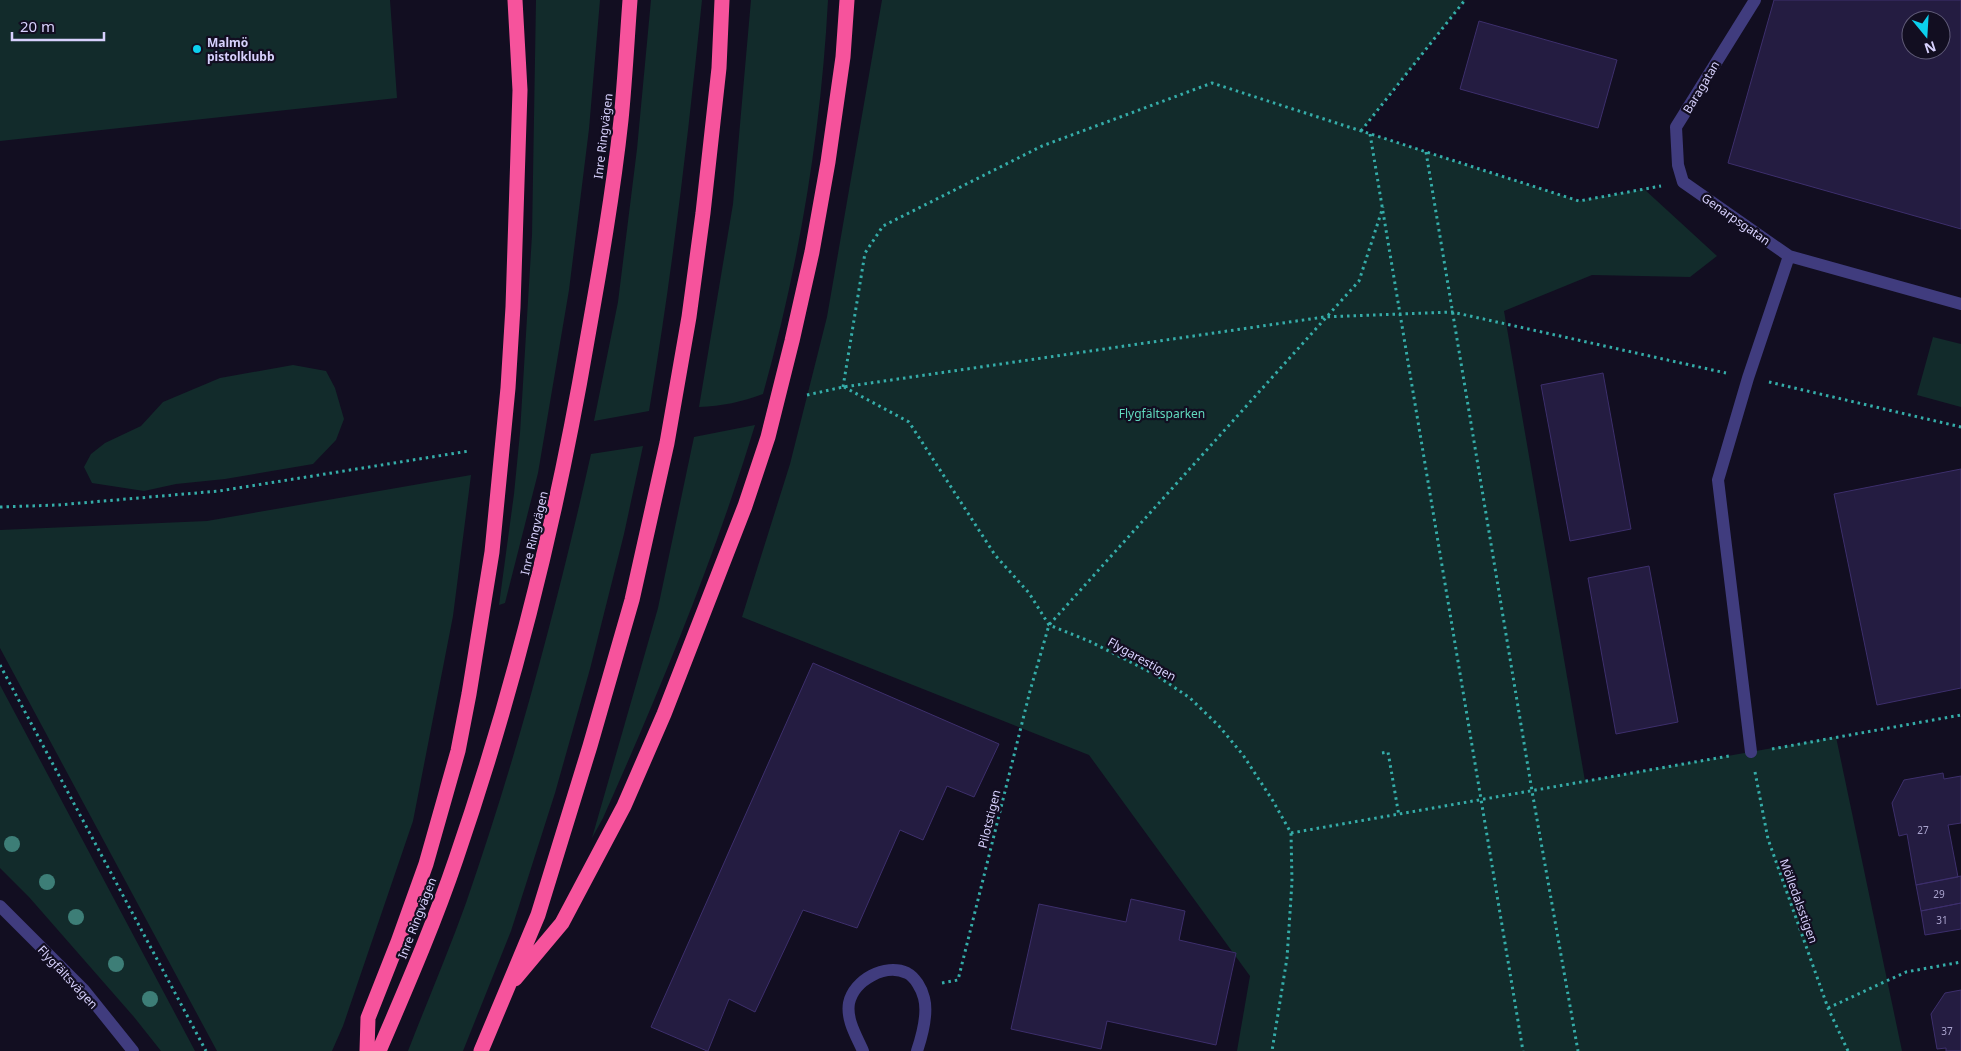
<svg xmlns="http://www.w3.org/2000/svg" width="1961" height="1051" viewBox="0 0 1961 1051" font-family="'Noto Sans',sans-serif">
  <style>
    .green { fill: #122b2b }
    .building { fill: #241c41; stroke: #3d2f6c; fill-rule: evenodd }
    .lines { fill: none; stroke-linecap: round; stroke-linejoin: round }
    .path { stroke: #35ada9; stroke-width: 3; stroke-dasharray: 2.5 4; stroke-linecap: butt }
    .minor { stroke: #403c7e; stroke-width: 12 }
    .tertiary { stroke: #403c7e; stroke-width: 12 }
    .motorway { stroke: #f6539c; stroke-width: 15 }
    .tree { fill: #3d7e77 }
    .poi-dot { fill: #0cd0ed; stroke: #120e21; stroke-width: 2 }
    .labels { text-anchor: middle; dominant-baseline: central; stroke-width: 4.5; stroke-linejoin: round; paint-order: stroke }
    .number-label { font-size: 10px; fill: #aaa4ce }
    .poi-label { font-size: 12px; font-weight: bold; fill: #d7d1fd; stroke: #120e21; text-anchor: start }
    .street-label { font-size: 12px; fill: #d7d1fd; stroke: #120e21 }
    .park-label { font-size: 12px; fill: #61d9be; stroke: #120e21 }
  </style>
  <rect width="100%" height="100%" fill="#120e21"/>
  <path class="green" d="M 0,0 L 390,0 L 397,98 L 0,141 Z
    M 536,0 L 600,0 L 589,129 L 569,290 L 538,473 L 505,603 L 499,605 L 514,494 L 520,433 L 532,235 Z
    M 651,0 L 702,0 C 688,138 672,275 649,411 L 594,421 L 618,302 L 637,149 Z
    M 751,0 L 828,0 C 821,133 799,265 763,394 C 742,402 722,406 699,407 L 733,204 Z
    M 882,0 L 1465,0 L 1361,131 L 1579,201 L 1644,189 L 1717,256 L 1690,277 L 1592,275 L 1504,311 L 1585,781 L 1836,737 L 1902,1051 L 1237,1051 L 1250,976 L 1089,755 L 742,617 L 790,464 L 827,317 Z
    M 1933,337 L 1961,344 L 1961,407 L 1917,395 Z
    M 293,365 L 326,371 L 335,388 L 344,419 L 336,440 L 313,464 L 225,479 L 176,484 L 144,491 L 92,483 L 84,467 L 91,454 L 105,443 L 141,426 L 163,402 L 220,378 Z
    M 755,425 C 714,560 660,690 603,818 L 592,838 L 658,608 L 694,437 Z
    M 643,446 L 624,534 L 590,669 L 555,793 L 511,931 L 463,1051 L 408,1051 C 427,1002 448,953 466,903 C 517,756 557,606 591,454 Z
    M 471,475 L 453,616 L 413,821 L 343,1026 L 332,1051 L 217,1051 L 0,648 L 0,530 L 207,521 Z
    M 0,685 L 195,1051 L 161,1051 L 134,1017 L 29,897 L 0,868 Z"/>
  <path class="building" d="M 1774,0 L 1961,0 L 1961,229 L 1728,163 ZM 1911,20 L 1941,20 L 1941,50 L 1911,50 Z
    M 1479,21 L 1617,60 L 1598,128 L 1460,89 Z
    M 1603,373 L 1631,529 L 1570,541 L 1541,385 Z
    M 1961,469 L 1961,688 L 1877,705 L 1834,494 Z
    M 1649,566 L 1678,722 L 1616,734 L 1588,578 Z
    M 813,663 L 999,744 L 974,797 L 947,786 L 923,840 L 900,830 L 857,928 L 803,910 L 755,1012 L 729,999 L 708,1051 L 707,1051 L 651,1027 Z
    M 1943,773 L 1944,779 L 1961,776 L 1961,823 L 1948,825 L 1958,877 L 1916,885 L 1907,834 L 1899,836 L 1892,803 L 1904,780 Z
    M 1961,876 L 1961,903 L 1921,911 L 1916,885 Z
    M 1131,899 L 1185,911 L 1179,940 L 1236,953 L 1216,1045 L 1107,1021 L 1101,1049 L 1011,1029 L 1039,904 L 1126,922 Z
    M 1961,903 L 1961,929 L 1925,935 L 1921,911 Z
    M 1961,990 L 1961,1051 L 1946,1051 L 1946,1048 L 1937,1049 L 1931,1014 L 1945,993 Z"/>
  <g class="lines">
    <path class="path" d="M 1361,131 L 1465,0
      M 1370,134 L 1523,1051
      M 1426,152 L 1532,791 L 1578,1051
      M 1769,382 L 1961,427
      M 843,387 L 865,253 L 883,226 L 1042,146 L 1212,83 L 1579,201 L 1661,186
      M 844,387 L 909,422 L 995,555 L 1029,593 L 1049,625 L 1089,641 L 1156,675 L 1190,698 L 1219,726 L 1243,755 L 1273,801 L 1291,833 L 1292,882 L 1287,958 L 1272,1051
      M 807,395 L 843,387 L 1324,317 L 1452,312 L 1726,373
      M 0,507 L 58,505 L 219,491 L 469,451
      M 0,665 L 206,1051
      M 1772,749 L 1961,715
      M 1382,753 L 1388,752 L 1399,816
      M 1755,772 L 1768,839 L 1828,1008 L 1848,1051
      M 1291,833 L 1729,756
      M 942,983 L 958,980 L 1030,691 L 1049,625 L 1359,281 L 1383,207
      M 1828,1008 L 1906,972 L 1961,962"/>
    <path class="minor" d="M 1755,0 L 1676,127 L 1678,165 L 1683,182 L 1789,256 L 1961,304
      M 1751,752 L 1718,480 L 1748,378 L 1789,256
      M 863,1051 C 857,1037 846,1020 849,1003 C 854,980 885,963 907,973 C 915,977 922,989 924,998 C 928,1013 922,1036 917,1051"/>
    <path class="tertiary" d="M 0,906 L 84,990 L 133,1051"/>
    <path class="motorway" d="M 515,979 L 562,923 L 624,806 L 664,714 L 745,506 L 768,437 L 792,341 L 812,252 L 828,162 L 843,57 L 847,0
      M 367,1051 L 368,1018 L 398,942 L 426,864 L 458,751 L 469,694 L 492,552 L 508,388 L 513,307 L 520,90 L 515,0
      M 379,1051 C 406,988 434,924 456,859 C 514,690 557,517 587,341 C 600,268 613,194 621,120 C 625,80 627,40 630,0
      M 481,1051 L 538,915 L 590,746 L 632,600 L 667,443 L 689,317 L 703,213 L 719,68 L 722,0"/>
  </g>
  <g class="tree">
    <circle cx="12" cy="844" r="8"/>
    <circle cx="47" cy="882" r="8"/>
    <circle cx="76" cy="917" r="8"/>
    <circle cx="116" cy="964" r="8"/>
    <circle cx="150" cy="999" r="8"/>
  </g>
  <circle class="poi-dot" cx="197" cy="49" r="5"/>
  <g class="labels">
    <g class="number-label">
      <text x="1923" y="830">27</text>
      <text x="1939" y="894">29</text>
      <text x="1942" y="920">31</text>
      <text x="1947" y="1031">37</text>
    </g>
    <g class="poi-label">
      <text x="207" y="42">Malmö<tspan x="207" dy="14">pistolklubb</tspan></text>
    </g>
    <g class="street-label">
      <text transform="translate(1701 87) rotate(-59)">Baragatan</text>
      <text transform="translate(603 136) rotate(-83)">Inre Ringvägen</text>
      <text transform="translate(1736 219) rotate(35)">Genarpsgatan</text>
      <text transform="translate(534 533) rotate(-77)">Inre Ringvägen</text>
      <text transform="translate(1142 659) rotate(29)">Flygarestigen</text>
      <text transform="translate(989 819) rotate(-76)">Pilotstigen</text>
      <text transform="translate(1799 901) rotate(70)">Mölledalsstigen</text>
      <text transform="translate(417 918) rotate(-69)">Inre Ringvägen</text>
      <text transform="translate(68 977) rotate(47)">Flygfältsvägen</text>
    </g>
    <g class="park-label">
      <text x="1162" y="413">Flygfältsparken</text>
    </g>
  </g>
  <g transform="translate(1926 35) rotate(162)"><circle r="24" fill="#120e21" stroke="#615c79"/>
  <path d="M0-4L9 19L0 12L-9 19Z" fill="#0cd0ed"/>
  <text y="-8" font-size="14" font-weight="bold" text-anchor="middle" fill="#d7d1fd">N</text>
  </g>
  <path d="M12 32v8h92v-8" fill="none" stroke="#d7d1fd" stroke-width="2.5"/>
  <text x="20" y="32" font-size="15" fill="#d7d1fd" stroke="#120e21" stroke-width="4" paint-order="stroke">20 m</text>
</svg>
